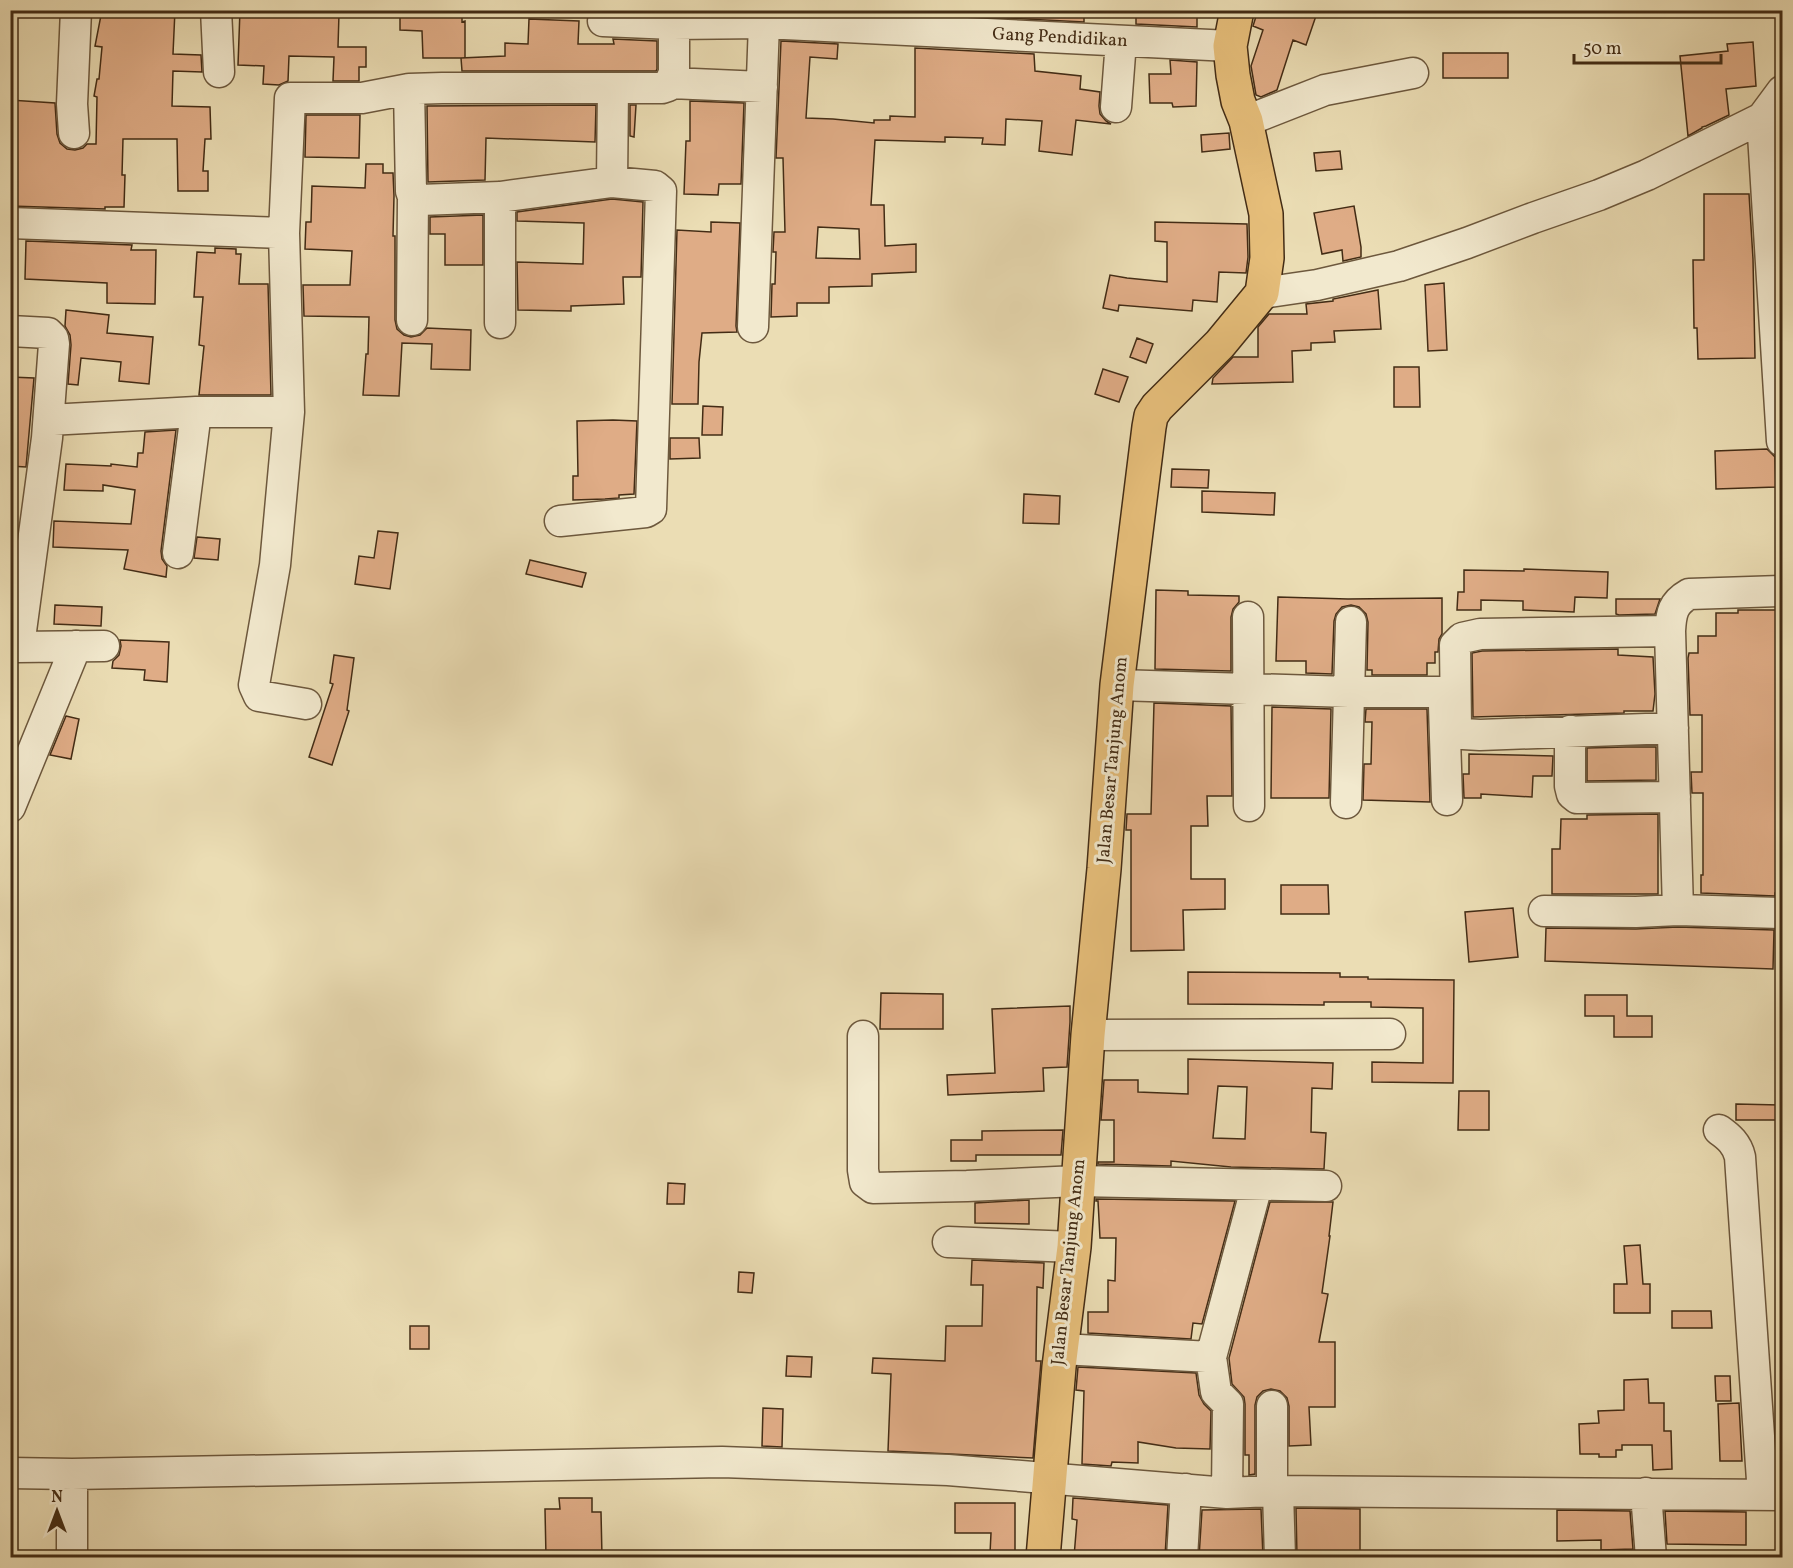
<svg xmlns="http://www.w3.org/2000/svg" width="1793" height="1568" viewBox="0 0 1793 1568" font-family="Vollkorn,serif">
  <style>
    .building { fill: #dfac86; stroke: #432c15; stroke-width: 1.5; fill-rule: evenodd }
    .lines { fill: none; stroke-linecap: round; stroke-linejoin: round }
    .minor-casing { stroke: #6d583d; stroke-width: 33 }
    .major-casing { stroke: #432c15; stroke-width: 36 }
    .minor { stroke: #f2e9ce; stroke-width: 30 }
    .major { stroke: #e6be7a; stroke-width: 33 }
    .labels { text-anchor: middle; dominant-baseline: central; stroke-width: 6; stroke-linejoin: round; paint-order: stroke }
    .street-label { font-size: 18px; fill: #432c15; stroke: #f2e9ce }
  </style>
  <rect width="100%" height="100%" fill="#ebddb4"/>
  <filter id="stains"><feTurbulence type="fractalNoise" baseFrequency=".00333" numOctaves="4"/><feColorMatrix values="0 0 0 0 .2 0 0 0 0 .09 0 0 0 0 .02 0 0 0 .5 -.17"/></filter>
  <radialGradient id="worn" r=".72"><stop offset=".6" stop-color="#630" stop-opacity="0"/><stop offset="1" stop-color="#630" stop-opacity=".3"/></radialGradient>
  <path class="building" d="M 102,10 L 175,10 L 173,54 L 201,55 L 202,72 L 173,71 L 172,106 L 210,107 L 211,139 L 205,139 L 203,171 L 208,171 L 208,191 L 178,191 L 177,139 L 123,139 L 122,175 L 125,175 L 124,207 L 105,207 L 105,209 L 10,206 L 10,100 L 55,103 L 57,134 L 60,143 L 67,149 L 75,150 L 83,148 L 87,144 L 96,144 L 97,97 L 94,96 L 97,79 L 99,79 L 102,47 L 95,46 Z
    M 240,10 L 298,10 L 298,13 L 339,14 L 338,47 L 366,47 L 366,67 L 359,67 L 359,81 L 333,81 L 334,57 L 289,56 L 288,81 L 279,85 L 263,84 L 264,66 L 238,65 Z
    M 425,10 L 462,10 L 462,22 L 465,21 L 465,58 L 423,58 L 422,31 L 400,30 L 400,13 L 425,14 Z
    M 913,10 L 1084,10 L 1084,22 L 913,13 Z
    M 1136,10 L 1197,10 L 1197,27 L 1136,24 Z
    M 1258,10 L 1318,10 L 1306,45 L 1293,40 L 1277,90 L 1261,97 L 1256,95 L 1251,66 L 1263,30 L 1253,26 Z
    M 529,19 L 579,21 L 578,44 L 614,44 L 613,39 L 657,41 L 657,69 L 656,71 L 462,71 L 461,58 L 505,56 L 505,43 L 528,44 Z
    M 781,41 L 838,44 L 837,59 L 810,57 L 806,118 L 833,119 L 874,123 L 874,120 L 890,120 L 890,116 L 915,117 L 915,48 L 1034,54 L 1035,71 L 1081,76 L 1080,89 L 1100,92 L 1099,106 L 1100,114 L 1106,121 L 1111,124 L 1076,120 L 1072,155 L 1039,151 L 1042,121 L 1006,119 L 1005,145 L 982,144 L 983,138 L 945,137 L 945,142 L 875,140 L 871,205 L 884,205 L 885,246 L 916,244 L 916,272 L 872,274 L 872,286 L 829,287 L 829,303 L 797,303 L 797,316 L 771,317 L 772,284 L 775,284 L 776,252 L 773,252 L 774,232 L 785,232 L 783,158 L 776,158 ZM 818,227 L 859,229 L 860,259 L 816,258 Z
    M 1753,42 L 1756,86 L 1726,89 L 1729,115 L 1706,126 L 1702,127 L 1702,128 L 1688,136 L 1680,56 L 1728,51 L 1727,44 Z
    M 1443,53 L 1508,53 L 1508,78 L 1443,78 Z
    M 1170,60 L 1197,62 L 1196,106 L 1173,107 L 1172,103 L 1150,103 L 1149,74 L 1171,74 Z
    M 690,101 L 744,103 L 741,184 L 719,184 L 718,195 L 684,194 L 686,141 L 690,141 Z
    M 596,105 L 595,142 L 486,138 L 485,180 L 428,182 L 427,106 Z
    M 630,105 L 636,105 L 634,137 L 630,136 Z
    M 306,115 L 360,115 L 359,158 L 305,157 Z
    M 1229,133 L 1230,149 L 1202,152 L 1201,135 Z
    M 1340,151 L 1342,169 L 1316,171 L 1314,153 Z
    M 366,164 L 383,164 L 383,173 L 393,173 L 394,196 L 393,236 L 395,236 L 395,320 L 397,329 L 404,335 L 411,337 L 420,335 L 427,328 L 471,330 L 470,370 L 431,369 L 432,344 L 402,343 L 399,396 L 363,395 L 366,354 L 368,354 L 369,317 L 304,316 L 303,285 L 350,285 L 352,251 L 305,249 L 306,222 L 311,222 L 312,186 L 365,188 Z
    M 1704,194 L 1749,194 L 1753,259 L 1755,358 L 1698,359 L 1697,328 L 1694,328 L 1693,260 L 1704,260 Z
    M 612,199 L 643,202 L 641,277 L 623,277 L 624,304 L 571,306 L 571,311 L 518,310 L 517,262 L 583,264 L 584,223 L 517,221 L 517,212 Z
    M 1354,206 L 1361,247 L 1361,257 L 1343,261 L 1342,250 L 1322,254 L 1314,213 Z
    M 483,215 L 483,265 L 445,265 L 445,234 L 430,234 L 430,217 Z
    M 711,222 L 740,223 L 736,326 L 737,332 L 702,333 L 699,362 L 698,404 L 672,404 L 677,230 L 711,232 Z
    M 1155,222 L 1247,224 L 1248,257 L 1246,273 L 1219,272 L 1217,302 L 1193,300 L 1192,311 L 1119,305 L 1118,311 L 1103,308 L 1110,275 L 1127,278 L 1167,282 L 1167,242 L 1155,241 Z
    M 26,241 L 132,245 L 131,250 L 156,250 L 155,304 L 107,303 L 107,283 L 25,279 Z
    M 215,248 L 236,249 L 236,254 L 241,254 L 239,284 L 268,284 L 271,395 L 199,395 L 204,346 L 199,345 L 203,297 L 194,297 L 197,252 L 215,253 Z
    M 1444,283 L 1447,350 L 1428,351 L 1425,285 Z
    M 1378,290 L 1381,329 L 1334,331 L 1335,342 L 1311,343 L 1311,350 L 1292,351 L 1293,382 L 1212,384 L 1213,378 L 1233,357 L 1258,357 L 1258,327 L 1269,314 L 1307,314 L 1306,304 L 1333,301 L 1333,299 Z
    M 66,310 L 109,315 L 107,333 L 153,337 L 149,384 L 119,381 L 121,362 L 81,358 L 78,385 L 68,384 L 71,345 L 70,335 L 65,326 Z
    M 1137,338 L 1153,344 L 1146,363 L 1130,357 Z
    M 1394,367 L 1419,367 L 1420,407 L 1394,407 Z
    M 1103,369 L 1128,377 L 1119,402 L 1095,394 Z
    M 10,377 L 34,378 L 26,467 L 10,466 Z
    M 703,406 L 723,407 L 722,435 L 702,435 Z
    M 613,420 L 637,421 L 634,494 L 619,495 L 619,498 L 605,499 L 573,500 L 573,476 L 578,476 L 577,421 Z
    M 176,430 L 161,551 L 162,559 L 167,566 L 166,577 L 124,569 L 128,550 L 53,547 L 54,521 L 131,524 L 135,490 L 103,485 L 103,491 L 64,490 L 66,464 L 111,466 L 111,464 L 137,467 L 138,453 L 143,453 L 145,432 Z
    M 670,438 L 699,438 L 700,458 L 670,459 Z
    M 1767,449 L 1775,457 L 1776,487 L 1716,489 L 1715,451 Z
    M 1172,469 L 1209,470 L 1208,488 L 1171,487 Z
    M 1202,491 L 1275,493 L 1274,515 L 1202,512 Z
    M 1024,494 L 1060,496 L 1059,524 L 1023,523 Z
    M 378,531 L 398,533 L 390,589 L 355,584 L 359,556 L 374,558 Z
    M 197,537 L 220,539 L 218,560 L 194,558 Z
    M 530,560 L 586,573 L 582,587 L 526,574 Z
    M 1524,569 L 1608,572 L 1607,598 L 1575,597 L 1574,612 L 1523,610 L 1523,601 L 1481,600 L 1481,610 L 1457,610 L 1458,592 L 1464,592 L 1464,570 L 1524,571 Z
    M 1156,590 L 1188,591 L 1188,595 L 1239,596 L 1239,602 L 1233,609 L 1231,617 L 1231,671 L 1155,669 Z
    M 1278,597 L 1348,599 L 1442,598 L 1442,634 L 1439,639 L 1438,652 L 1435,652 L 1435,663 L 1427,663 L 1427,675 L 1372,675 L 1372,670 L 1367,670 L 1368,622 L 1366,614 L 1359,607 L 1351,605 L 1342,607 L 1336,614 L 1334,621 L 1332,674 L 1306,673 L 1306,661 L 1276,661 Z
    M 1616,599 L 1660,599 L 1655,614 L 1619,615 L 1616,614 Z
    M 55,605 L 102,607 L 101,626 L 54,624 Z
    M 1738,610 L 1782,610 L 1782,638 L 1778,638 L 1777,736 L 1777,774 L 1781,774 L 1782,852 L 1781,873 L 1779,873 L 1779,893 L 1775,893 L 1775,896 L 1701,893 L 1701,875 L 1703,875 L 1703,793 L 1692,793 L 1691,772 L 1702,772 L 1702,715 L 1690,715 L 1688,658 L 1689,653 L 1698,653 L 1698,636 L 1716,636 L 1716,613 L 1738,613 Z
    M 120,640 L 169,642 L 167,682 L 144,680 L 145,670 L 112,668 L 113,661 L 119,655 L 121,646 Z
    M 1618,649 L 1618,655 L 1653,657 L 1655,694 L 1653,711 L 1624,711 L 1624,713 L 1473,717 L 1472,653 L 1482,651 Z
    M 334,655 L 354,658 L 347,710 L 349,711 L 332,765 L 309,757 L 333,684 L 330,683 Z
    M 1154,703 L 1231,706 L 1232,796 L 1207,796 L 1208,826 L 1191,826 L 1191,879 L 1225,879 L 1225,909 L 1183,910 L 1184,950 L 1131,951 L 1131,830 L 1126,830 L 1127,814 L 1151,814 Z
    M 1272,707 L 1331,709 L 1329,798 L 1271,798 Z
    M 1366,709 L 1427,709 L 1430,802 L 1363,800 L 1364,764 L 1371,764 L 1372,722 L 1365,722 Z
    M 66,716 L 79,719 L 71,759 L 50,755 Z
    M 1626,747 L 1656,747 L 1656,780 L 1587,781 L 1587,748 Z
    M 1469,754 L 1553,756 L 1552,776 L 1533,776 L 1532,797 L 1481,794 L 1481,798 L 1464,798 L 1463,774 L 1469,774 Z
    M 1658,814 L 1658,894 L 1552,894 L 1552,849 L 1560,849 L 1561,819 L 1587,819 L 1587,815 Z
    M 1281,885 L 1328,885 L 1329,914 L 1281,914 Z
    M 1513,908 L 1518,957 L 1469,962 L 1465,912 Z
    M 1678,927 L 1774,930 L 1773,969 L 1545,961 L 1546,928 L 1636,929 Z
    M 1188,972 L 1340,973 L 1340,977 L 1368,977 L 1368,979 L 1454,980 L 1453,1083 L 1372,1082 L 1372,1062 L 1423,1063 L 1423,1008 L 1371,1007 L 1371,1002 L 1324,1002 L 1324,1005 L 1188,1004 Z
    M 881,993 L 943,994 L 943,1029 L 880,1029 Z
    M 1585,995 L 1627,995 L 1627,1016 L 1652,1016 L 1652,1037 L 1614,1037 L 1614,1016 L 1585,1016 Z
    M 1070,1006 L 1070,1022 L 1067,1067 L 1043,1068 L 1044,1091 L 948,1095 L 947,1075 L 995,1073 L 992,1009 Z
    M 1188,1059 L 1333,1063 L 1332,1089 L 1312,1088 L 1311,1132 L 1326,1133 L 1324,1169 L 1231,1167 L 1171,1161 L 1171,1166 L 1098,1164 L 1098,1162 L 1114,1162 L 1114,1120 L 1101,1120 L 1104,1080 L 1138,1080 L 1138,1092 L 1188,1094 ZM 1218,1086 L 1247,1087 L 1245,1139 L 1213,1138 Z
    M 1459,1091 L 1489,1091 L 1489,1130 L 1458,1130 Z
    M 1736,1104 L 1782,1105 L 1782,1120 L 1736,1120 Z
    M 1063,1130 L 1061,1155 L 976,1155 L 976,1161 L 951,1161 L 951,1140 L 982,1140 L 982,1131 Z
    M 668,1183 L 685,1184 L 684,1204 L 667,1204 Z
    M 1096,1199 L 1235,1201 L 1202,1324 L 1193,1323 L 1191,1339 L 1088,1333 L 1088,1312 L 1108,1312 L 1108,1280 L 1115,1281 L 1116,1238 L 1100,1238 L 1098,1201 L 1096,1201 Z
    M 1029,1200 L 1029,1224 L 975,1223 L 975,1203 Z
    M 1270,1202 L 1333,1202 L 1329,1236 L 1330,1236 L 1322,1293 L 1328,1294 L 1319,1342 L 1335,1342 L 1335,1407 L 1309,1407 L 1311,1445 L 1289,1446 L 1289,1406 L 1287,1398 L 1280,1391 L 1271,1389 L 1263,1391 L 1257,1397 L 1255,1405 L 1255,1474 L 1249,1475 L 1249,1455 L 1245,1455 L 1245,1404 L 1244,1397 L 1232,1384 L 1229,1358 Z
    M 1640,1245 L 1643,1284 L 1650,1284 L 1650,1313 L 1614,1313 L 1614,1284 L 1627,1284 L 1624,1246 Z
    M 972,1260 L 1044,1263 L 1043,1288 L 1037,1287 L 1036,1361 L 1041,1361 L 1033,1458 L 888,1451 L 891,1374 L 872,1373 L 873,1358 L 945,1361 L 946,1326 L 982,1326 L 983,1285 L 971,1285 Z
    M 739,1272 L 754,1273 L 752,1293 L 738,1292 Z
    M 1672,1311 L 1711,1311 L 1712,1328 L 1672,1328 Z
    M 410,1326 L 429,1326 L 429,1349 L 410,1349 Z
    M 787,1356 L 812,1357 L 811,1377 L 786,1376 Z
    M 1078,1367 L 1196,1373 L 1199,1395 L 1204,1404 L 1211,1411 L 1210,1449 L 1176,1448 L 1138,1442 L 1138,1463 L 1112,1462 L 1111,1466 L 1082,1464 L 1084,1391 L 1076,1390 Z
    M 1715,1376 L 1730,1376 L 1731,1401 L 1716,1401 Z
    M 1648,1379 L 1649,1403 L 1664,1403 L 1664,1431 L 1671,1431 L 1672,1469 L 1653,1470 L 1652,1445 L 1622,1445 L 1622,1450 L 1616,1450 L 1616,1457 L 1599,1457 L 1599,1454 L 1580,1454 L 1579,1424 L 1599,1423 L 1598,1411 L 1624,1410 L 1624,1380 Z
    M 1739,1403 L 1742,1461 L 1720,1461 L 1718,1404 Z
    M 763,1408 L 783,1409 L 782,1447 L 762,1446 Z
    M 559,1498 L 592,1498 L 592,1512 L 601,1512 L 602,1557 L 546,1557 L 545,1509 L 560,1509 Z
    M 1073,1498 L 1168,1505 L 1165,1557 L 1074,1557 L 1077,1520 L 1072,1519 Z
    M 955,1503 L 1015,1503 L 1015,1557 L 998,1557 L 998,1555 L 990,1554 L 991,1533 L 955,1533 Z
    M 1296,1508 L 1360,1509 L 1360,1557 L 1297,1557 Z
    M 1261,1509 L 1263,1557 L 1199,1557 L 1202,1510 Z
    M 1557,1510 L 1630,1511 L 1633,1549 L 1601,1550 L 1601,1540 L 1557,1541 Z
    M 1665,1511 L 1746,1512 L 1746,1545 L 1667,1544 Z"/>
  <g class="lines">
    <defs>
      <path id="minor" d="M 216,10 L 219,72
        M 603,21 L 673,24 L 764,23 L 1230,46
        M 671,83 L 762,87
        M 409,89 L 411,191 L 413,197 L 412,320
        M 1116,107 L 1121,41
        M 1762,118 L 1782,441
        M 1246,121 L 1325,90 L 1413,73
        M 74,133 L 72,104 L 76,10
        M 413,197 L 420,200 L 500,197 L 612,182 L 613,89
        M 500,197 L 500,323
        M 10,223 L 284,233
        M 1262,293 L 1317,285 L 1399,266 L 1467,243 L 1533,218 L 1599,195 L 1647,175 L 1762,118 L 1782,91
        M 753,327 L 764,23
        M 10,331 L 48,333 L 53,338 L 54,344 L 47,438 L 21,631 L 17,647 L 104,646
        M 196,412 L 289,412
        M 49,420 L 196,412 L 178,553
        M 560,521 L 646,512 L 651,509 L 661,191 L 655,186 L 612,182
        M 1782,591 L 1689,594 C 1673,603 1671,613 1670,631 L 1678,910 L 1782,913
        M 1248,617 L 1249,806
        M 1670,631 L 1480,634 L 1462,638 L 1455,645 L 1456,727 L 1463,734 L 1480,735 L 1673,728
        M 1117,685 L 1349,692 L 1444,692
        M 306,704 L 259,696 L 254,685 L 275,565 L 289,412 L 284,233 L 290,98 L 362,98 L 409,89 L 442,88 L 662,88 L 668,86 L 674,73 L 674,10
        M 1444,706 L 1447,800
        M 1570,731 L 1570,786 L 1572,794 L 1577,798 L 1675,797
        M 1346,803 L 1351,622
        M 10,807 L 76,646
        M 1544,911 L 1636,912 L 1678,910
        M 1088,1035 L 1390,1034
        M 863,1036 L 863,1170 L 865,1182 L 873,1188 L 967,1186 L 1078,1181 L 1326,1186
        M 1719,1130 C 1729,1137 1737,1144 1740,1157 L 1763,1495
        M 948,1242 L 1074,1247
        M 1061,1349 L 1211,1357
        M 1272,1406 L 1272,1491
        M 10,1473 L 72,1474 L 722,1462 L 948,1470 L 1227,1493 L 1272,1491 L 1782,1495
        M 1278,1492 L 1280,1558
        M 1227,1493 L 1228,1404 L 1216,1392 L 1211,1357 L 1257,1185
        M 1646,1493 L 1651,1558
        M 72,1558 L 72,1474
        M 1182,1558 L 1186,1489"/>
      <path id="major" d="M 1043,1558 L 1059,1367 L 1074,1247 L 1088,1035 L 1104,869 L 1117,685 L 1149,427 L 1151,416 L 1157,407 L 1220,344 L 1262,293 L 1267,258 L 1266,214 L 1246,121 L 1238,101 L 1233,75 L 1230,46 L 1237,10"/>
    </defs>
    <use href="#minor" class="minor-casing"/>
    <use href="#major" class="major-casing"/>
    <use href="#minor" class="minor"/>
    <use href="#major" class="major"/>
  </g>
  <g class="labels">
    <g class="street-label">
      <text transform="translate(1060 38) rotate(3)">Gang Pendidikan</text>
      <text transform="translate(1113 760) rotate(-85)">Jalan Besar Tanjung Anom</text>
      <text transform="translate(1069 1262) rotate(-84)">Jalan Besar Tanjung Anom</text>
    </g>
  </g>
  <rect width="1793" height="1568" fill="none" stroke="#ebddb4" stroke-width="36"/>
  <rect x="12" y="12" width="1769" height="1544" fill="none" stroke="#432c15" stroke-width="3"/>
  <rect x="18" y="18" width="1757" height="1532" fill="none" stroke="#432c15" stroke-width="1.5"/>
  <g transform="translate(57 1511)" stroke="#f2e9ce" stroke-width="4.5" paint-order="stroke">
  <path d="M0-4.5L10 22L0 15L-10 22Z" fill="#432c15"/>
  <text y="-9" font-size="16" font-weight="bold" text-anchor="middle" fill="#432c15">N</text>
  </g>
  <path d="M1574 54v9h147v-9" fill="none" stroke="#432c15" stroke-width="3"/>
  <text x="1583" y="54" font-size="18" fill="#432c15" stroke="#f2e9ce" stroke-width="4.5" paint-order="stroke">50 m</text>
  <rect width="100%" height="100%" filter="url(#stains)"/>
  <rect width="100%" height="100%" fill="url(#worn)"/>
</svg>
